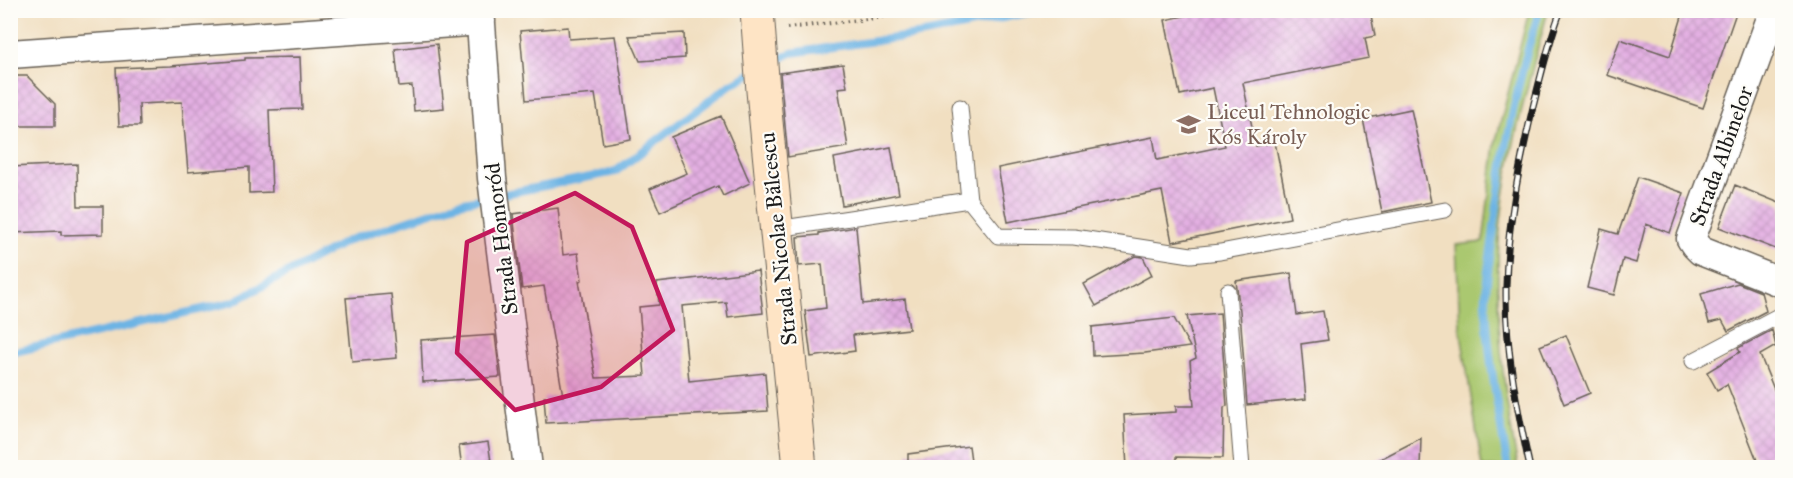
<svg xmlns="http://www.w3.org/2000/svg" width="1793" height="478" viewBox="0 0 1793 478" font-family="'IM FELL Great Primer',serif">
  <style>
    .grass { fill: #aac870; stroke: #637246; stroke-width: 1.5 }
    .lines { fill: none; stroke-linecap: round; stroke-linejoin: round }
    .stream { stroke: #6db4e4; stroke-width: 8 }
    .building { fill: url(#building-cross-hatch) }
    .lane-casing { stroke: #676056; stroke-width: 17 }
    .street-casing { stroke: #676056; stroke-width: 31 }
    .secondary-casing { stroke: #676056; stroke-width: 35 }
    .path { stroke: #676056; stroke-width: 4; stroke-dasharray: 1.5 4.5; stroke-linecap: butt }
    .lane { stroke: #fff; stroke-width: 15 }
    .street { stroke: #fff; stroke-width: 28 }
    .secondary { stroke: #fee4c5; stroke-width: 33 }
    .rail-casing { stroke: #1c1c1c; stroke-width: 7 }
    .rail { stroke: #fdfcf7; stroke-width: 4.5; stroke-dasharray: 14; stroke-linecap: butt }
    .marked { fill: #c2185b; fill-opacity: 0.2; stroke: #c2185b; stroke-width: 4.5; stroke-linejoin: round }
    .labels { text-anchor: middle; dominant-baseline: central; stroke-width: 4.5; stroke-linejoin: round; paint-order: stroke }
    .education-label { font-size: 22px; fill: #785e54; stroke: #fdfcf7; text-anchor: start }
    .street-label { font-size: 22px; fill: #1c1c1c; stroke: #fdfcf7 }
  </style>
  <defs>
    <pattern id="building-cross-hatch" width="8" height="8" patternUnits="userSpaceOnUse" patternTransform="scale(1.5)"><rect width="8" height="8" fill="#e3afe2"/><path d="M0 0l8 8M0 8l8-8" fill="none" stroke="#c296c1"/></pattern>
  </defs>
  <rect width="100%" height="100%" fill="#fdfcf7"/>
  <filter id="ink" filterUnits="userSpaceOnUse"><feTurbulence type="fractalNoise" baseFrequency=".0167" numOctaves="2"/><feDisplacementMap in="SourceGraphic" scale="12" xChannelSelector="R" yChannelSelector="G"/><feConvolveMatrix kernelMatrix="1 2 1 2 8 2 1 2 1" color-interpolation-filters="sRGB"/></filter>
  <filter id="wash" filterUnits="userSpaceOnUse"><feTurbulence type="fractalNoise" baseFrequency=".008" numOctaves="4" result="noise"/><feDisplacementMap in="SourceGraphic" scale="24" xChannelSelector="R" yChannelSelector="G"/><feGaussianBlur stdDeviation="1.35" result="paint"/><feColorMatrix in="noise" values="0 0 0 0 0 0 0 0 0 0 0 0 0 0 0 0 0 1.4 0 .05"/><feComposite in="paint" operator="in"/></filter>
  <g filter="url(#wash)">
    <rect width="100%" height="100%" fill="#f1dfc1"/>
    <path class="grass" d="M 1529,11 L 1548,11 C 1526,93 1500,178 1498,264 C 1496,333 1505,400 1518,467 L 1482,467 L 1460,327 L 1456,245 L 1483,242 L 1495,144 Z"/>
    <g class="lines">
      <path class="stream" d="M 768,65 L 791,53 L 924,34 L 1042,10
        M 10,353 L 233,302 L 349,240 L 459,203 L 615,172 L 730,85 L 754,72
        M 1508,468 C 1499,414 1488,360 1486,305 C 1485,283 1490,259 1493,237 C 1502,161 1515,83 1540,10"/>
    </g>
    <g id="blocks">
      <path class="building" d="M 1211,10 L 1370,10 L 1375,36 L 1365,38 L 1369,58 L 1243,83 L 1256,146 L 1275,142 L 1290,218 L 1172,242 L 1162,191 L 1008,222 L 998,168 L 1153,137 L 1157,160 L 1225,146 L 1213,88 L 1180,95 L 1165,20 Z
        M 1684,10 L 1737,10 L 1703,108 L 1607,75 L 1620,39 L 1670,56 Z
        M 568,27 L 569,39 L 615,36 L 631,139 L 603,144 L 595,94 L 526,100 L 520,31 Z
        M 684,33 L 685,58 L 640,61 L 629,36 Z
        M 437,44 L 444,108 L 414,111 L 412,86 L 399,87 L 395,49 Z
        M 300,57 L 302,109 L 269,110 L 272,192 L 249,193 L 249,167 L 188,172 L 182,102 L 139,104 L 140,126 L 119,126 L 116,68 L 170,66 L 245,60 L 245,58 Z
        M 843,64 L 847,87 L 838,88 L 848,147 L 788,157 L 780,73 Z
        M 10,76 L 27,76 L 55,104 L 55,126 L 10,126 Z
        M 1411,109 L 1431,202 L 1382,212 L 1363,119 Z
        M 721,116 L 750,183 L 723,196 L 718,186 L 660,212 L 650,189 L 687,173 L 671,137 Z
        M 891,147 L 899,194 L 842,205 L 834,158 Z
        M 77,164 L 78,206 L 103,206 L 103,234 L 61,235 L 61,231 L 11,233 L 10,167 Z
        M 1638,177 L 1684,193 L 1670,233 L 1646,224 L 1636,263 L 1623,259 L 1614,295 L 1587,288 L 1601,229 L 1618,234 Z
        M 1735,185 L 1782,204 L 1782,238 L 1778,250 L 1719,227 Z
        M 558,208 L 563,255 L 578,253 L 582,280 L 579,281 L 596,378 L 645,376 L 639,307 L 659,305 L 657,283 L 758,271 L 763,313 L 728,317 L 726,302 L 682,306 L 689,381 L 765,373 L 768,411 L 546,423 L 544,397 L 563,396 L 544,286 L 522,289 L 513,214 Z
        M 856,227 L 863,304 L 905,299 L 909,329 L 853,335 L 855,351 L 811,357 L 805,311 L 826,308 L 822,264 L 799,266 L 797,237 L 819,235 L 819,233 Z
        M 1135,256 L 1143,257 L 1152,275 L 1096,306 L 1084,284 Z
        M 1291,273 L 1297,315 L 1323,311 L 1328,340 L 1301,344 L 1306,399 L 1247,405 L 1240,311 L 1236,281 Z
        M 1738,283 L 1761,292 L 1766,311 L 1728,331 L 1722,320 L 1709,323 L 1701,294 Z
        M 391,294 L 397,358 L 352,362 L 346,298 Z
        M 1220,313 L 1227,406 L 1224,407 L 1223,458 L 1176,457 L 1176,468 L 1127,468 L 1124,415 L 1176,412 L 1176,406 L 1194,406 L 1190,361 L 1196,358 L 1187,316 Z
        M 1174,318 L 1190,347 L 1145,353 L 1093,356 L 1092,327 Z
        M 1772,330 L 1776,346 L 1760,355 L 1782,409 L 1782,468 L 1760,468 L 1727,384 L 1717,390 L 1707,372 L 1740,352 L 1738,348 Z
        M 495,335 L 500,377 L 423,382 L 421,340 Z
        M 1566,335 L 1590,393 L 1564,404 L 1540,346 Z
        M 1421,438 L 1420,468 L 1363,468 Z
        M 488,442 L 492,468 L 462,468 L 459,446 Z
        M 969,446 L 972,468 L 908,468 L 908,454 Z"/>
    </g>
  </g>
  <g filter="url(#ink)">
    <use href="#blocks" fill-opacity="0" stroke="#676056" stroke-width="1.5"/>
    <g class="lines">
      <defs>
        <path id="lane" d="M 960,107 L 969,200 L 998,236 L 1074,237 L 1191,255 L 1220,252 L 1445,210
          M 777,229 L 969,200
          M 1228,291 L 1242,468
          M 1693,361 L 1782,314"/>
        <path id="street" d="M 480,10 L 492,178 L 528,468
          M 1774,10 L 1691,239 L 1695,245 L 1701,251 L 1782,283
          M 10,54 L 481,21"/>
        <path id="secondary" d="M 757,10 L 763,91 L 800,468"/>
      </defs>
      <use href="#lane" class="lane-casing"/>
      <use href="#street" class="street-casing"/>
      <use href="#secondary" class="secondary-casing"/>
      <path class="path" d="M 787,28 L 876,18 L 919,10"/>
      <use href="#lane" class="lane"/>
      <use href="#street" class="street"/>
      <use href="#secondary" class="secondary"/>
      <defs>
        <path id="rail" d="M 1530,468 C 1517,409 1505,347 1506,287 C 1507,226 1519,166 1533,107 C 1541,75 1549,41 1561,10"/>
      </defs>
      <use href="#rail" class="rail-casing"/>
      <use href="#rail" class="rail"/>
    </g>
  </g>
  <path class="marked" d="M 575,193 L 632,227 L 673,330 L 601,387 L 515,410 L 457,353 L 467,242 Z"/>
  <defs>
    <symbol id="school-bare" viewBox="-9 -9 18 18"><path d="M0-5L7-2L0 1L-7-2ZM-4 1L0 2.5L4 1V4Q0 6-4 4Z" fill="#8d6e63" stroke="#fdfcf7" stroke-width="2.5" paint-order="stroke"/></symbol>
  </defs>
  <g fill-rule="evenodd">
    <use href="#school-bare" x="1172" y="108" width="33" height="33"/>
  </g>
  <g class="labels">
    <g class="education-label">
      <text x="1207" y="111">Liceul Tehnologic<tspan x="1207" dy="25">Kós Károly</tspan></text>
    </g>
    <g class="street-label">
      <text transform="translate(1721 156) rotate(-70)">Strada Albinelor</text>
      <text transform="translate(501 239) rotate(-97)">Strada Homoród</text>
      <text transform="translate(778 239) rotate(-96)">Strada Nicolae Bălcescu</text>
    </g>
  </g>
  <rect width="1793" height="478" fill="none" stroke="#fdfcf7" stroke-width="36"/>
</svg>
